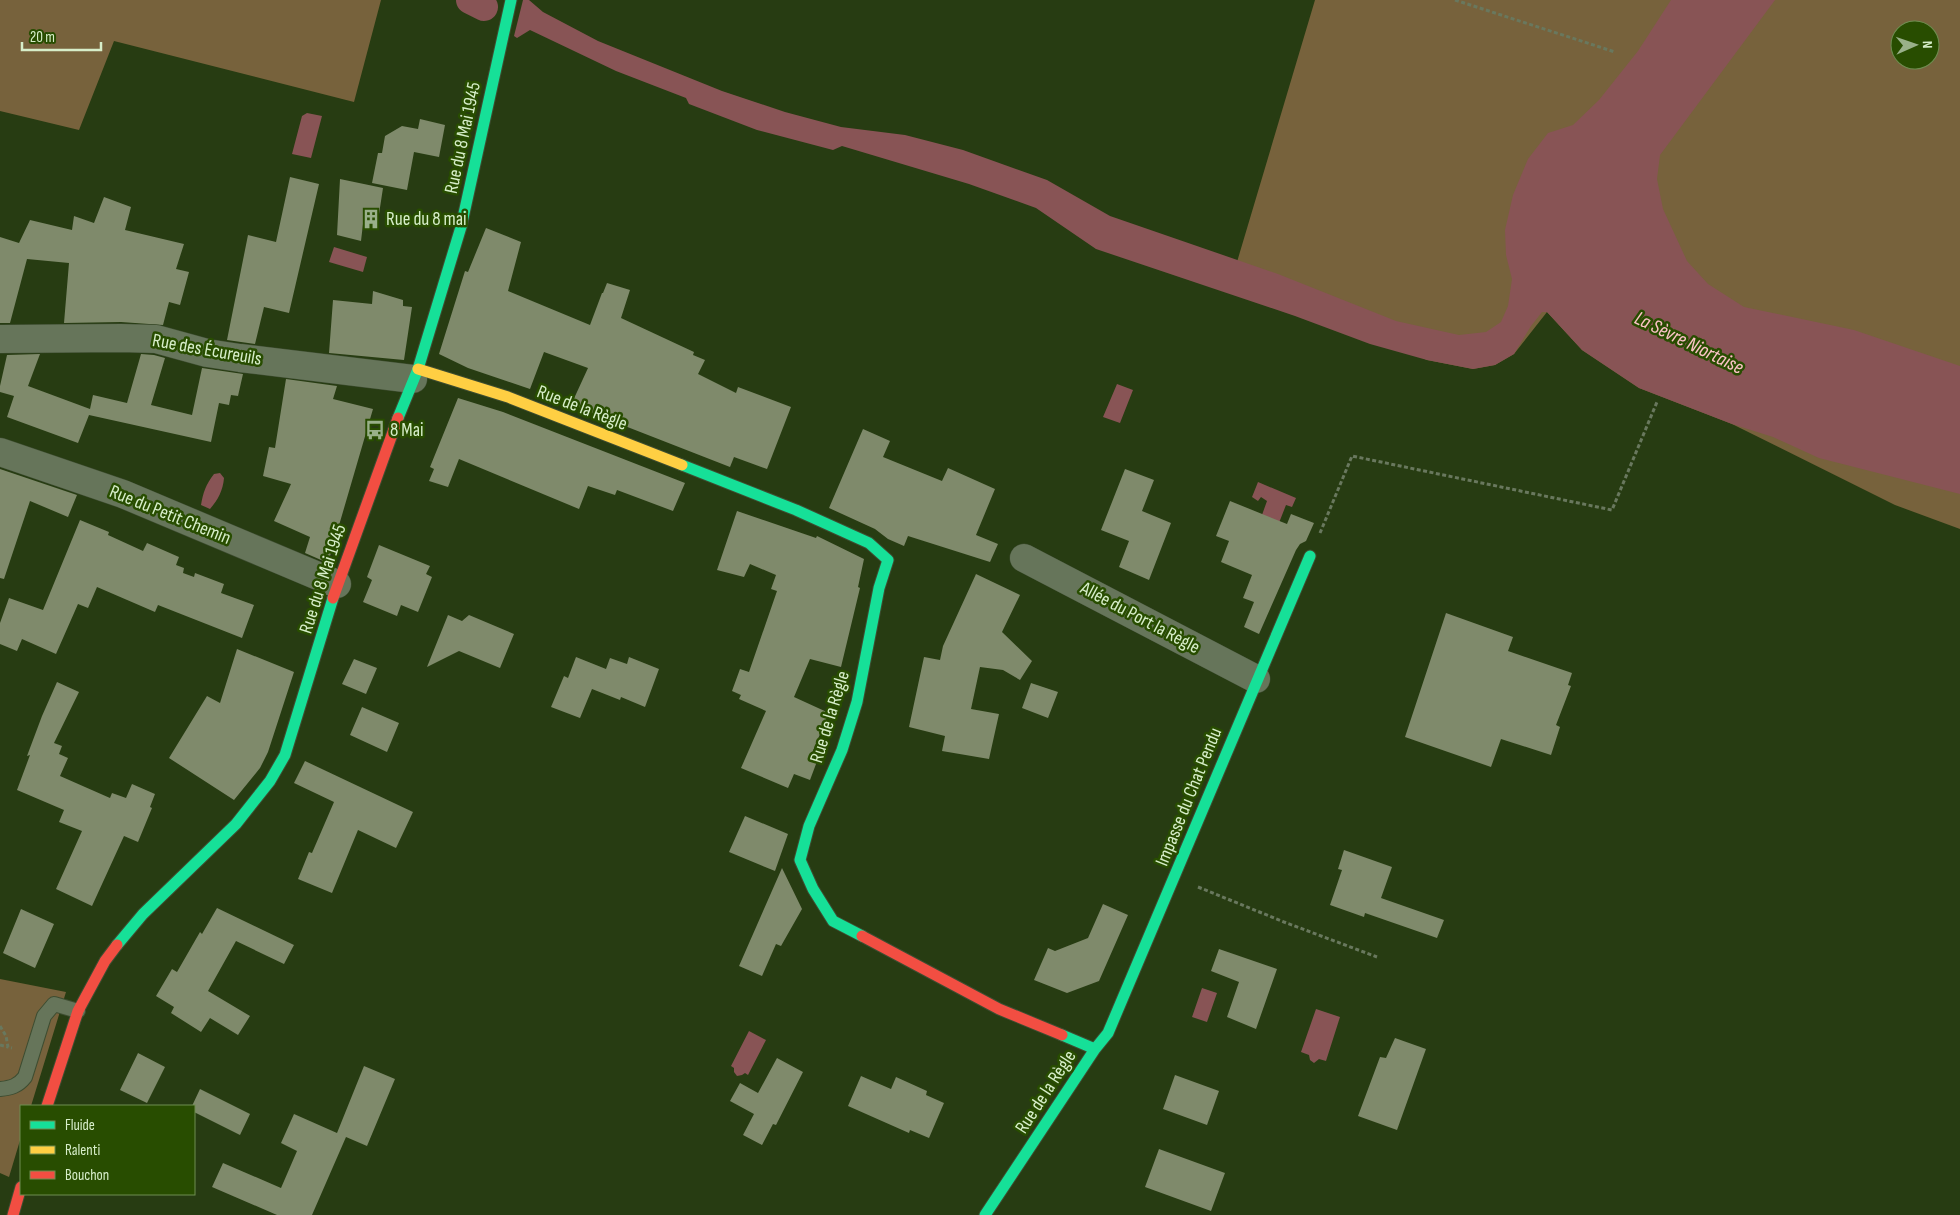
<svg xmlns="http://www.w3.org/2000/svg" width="1960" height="1215" viewBox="0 0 1960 1215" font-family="'Sofia Sans Condensed',sans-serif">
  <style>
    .green { fill: #77623c; fill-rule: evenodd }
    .water { fill: #885455 }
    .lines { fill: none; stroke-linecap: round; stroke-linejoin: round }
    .canal { stroke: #885455; stroke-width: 28 }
    .building { fill: #7f8a6b }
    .lane-casing { stroke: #3e4d31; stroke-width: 16 }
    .street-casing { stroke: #3e4d31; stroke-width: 29 }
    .fast-casing { stroke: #3e4d31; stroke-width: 13 }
    .slow-casing { stroke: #3e4d31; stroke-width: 13 }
    .jam-casing { stroke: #3e4d31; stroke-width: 13 }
    .path { stroke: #69785e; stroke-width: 3; stroke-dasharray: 4 2.5; stroke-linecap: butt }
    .lane { stroke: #66755a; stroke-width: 14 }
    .street { stroke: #66755a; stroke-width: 28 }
    .fast { stroke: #16e098; stroke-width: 11 }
    .slow { stroke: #ffcf43; stroke-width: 11 }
    .jam { stroke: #f24e42; stroke-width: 11 }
    .labels { text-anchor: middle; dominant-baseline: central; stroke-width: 5; stroke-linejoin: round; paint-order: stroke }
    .street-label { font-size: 19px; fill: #d7eec9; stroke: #284d00 }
    .poi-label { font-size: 19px; fill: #d7eec9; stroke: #284d00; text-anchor: start }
    .water-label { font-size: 20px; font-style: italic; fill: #fcc3c7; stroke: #284d00 }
  </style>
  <rect width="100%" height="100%" fill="#273c12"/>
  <path class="green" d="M 0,0 L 381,0 L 354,102 L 114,41 L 79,130 L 0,111 Z
    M 1315,0 L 1960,0 L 1960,529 L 1895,505 L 1732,424 L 1639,388 L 1582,350 L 1547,312 L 1514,354 L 1495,365 L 1473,369 L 1427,360 L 1234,272 ZM 1900,30 L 1930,30 L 1930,60 L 1900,60 Z
    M 0,979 L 66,992 L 31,1106 L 21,1106 L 21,1137 L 9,1177 L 0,1173 Z"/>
  <path class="water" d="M 523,0 L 529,0 L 543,12 L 598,41 L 722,91 L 785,112 L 841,127 L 905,135 L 963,150 L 1047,180 L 1110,216 L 1278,274 L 1396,321 L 1459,335 L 1486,332 L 1501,322 L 1508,306 L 1512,279 L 1506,255 L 1505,230 L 1513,195 L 1528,159 L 1548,133 L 1573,125 L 1599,100 L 1638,51 L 1671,0 L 1775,0 L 1660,155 L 1657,179 L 1663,209 L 1687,261 L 1708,284 L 1744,307 L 1854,330 L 1960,366 L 1960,494 L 1819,458 L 1773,437 L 1732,424 L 1639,388 L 1582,350 L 1547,312 L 1542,312 L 1531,326 L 1514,354 L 1495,365 L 1473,369 L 1427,360 L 1370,344 L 1295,316 L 1096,249 L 1036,208 L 969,184 L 842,146 L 833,150 L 757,130 L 689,104 L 686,98 L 616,71 L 530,30 L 517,38 L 514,36 Z
    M 307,113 L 322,116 L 311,158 L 292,154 L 302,116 Z
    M 334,247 L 367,257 L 363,272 L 329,262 Z
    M 1117,384 L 1133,390 L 1120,423 L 1103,417 Z
    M 220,473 L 224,478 C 223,490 218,500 210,509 L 201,505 C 203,493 206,484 214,474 Z
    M 1258,482 L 1296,498 L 1292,507 L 1286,505 L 1275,533 L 1258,526 L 1267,501 L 1261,497 L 1258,501 L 1252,497 Z
    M 1202,988 L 1217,993 L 1207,1022 L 1192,1017 Z
    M 1316,1009 L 1340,1017 L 1326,1061 L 1319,1059 L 1314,1063 L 1310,1060 L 1309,1055 L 1301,1052 Z
    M 749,1031 L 766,1040 L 748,1075 L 745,1073 L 742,1075 L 737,1076 L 734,1072 L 734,1068 L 731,1066 Z"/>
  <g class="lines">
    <path class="canal" d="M 470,0 L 484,7"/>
  </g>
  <path class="building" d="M 420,119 L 445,125 L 439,157 L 414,152 L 407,190 L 372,183 L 378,153 L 382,153 L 385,136 L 402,126 L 418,129 Z
    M 290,177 L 319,184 L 289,313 L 264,307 L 255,344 L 227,340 L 248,235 L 276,242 Z
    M 340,179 L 383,188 L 377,227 L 363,224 L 361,241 L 337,235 Z
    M 104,197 L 131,207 L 125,230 L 184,244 L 176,269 L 189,272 L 180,305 L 169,302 L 163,325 L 121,322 L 64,323 L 69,263 L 27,259 L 10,323 L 0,323 L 0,237 L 19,243 L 30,220 L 72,230 L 74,216 L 94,223 Z
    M 486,228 L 521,242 L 508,291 L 590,325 L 602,293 L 603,293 L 607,283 L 630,290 L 621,318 L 694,352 L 693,355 L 705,360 L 698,374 L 736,393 L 738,387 L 791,407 L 767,469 L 734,457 L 730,467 L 571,405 L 588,368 L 544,352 L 530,389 L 468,368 L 439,354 L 465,271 L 468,272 Z
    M 373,291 L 403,300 L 403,306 L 412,307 L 404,360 L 329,353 L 333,300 L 372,304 Z
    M 40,354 L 28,386 L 90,409 L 93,395 L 127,403 L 141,354 L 154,355 L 165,358 L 151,405 L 192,415 L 202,368 L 243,374 L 238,396 L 231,395 L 229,405 L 219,403 L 211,442 L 89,415 L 78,443 L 7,417 L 14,396 L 0,392 L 0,386 L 7,355 Z
    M 286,379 L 337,386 L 333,399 L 373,409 L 328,563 L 305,553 L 310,537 L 274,521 L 291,484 L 263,476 L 269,447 L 275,448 Z
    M 458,398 L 503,412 L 685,483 L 673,511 L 617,490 L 615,495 L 588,486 L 579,509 L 459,459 L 448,487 L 429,481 L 434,469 L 430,467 Z
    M 863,429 L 890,441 L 883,457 L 942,481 L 948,468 L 995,489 L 976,535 L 998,544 L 990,562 L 908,536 L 904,546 L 888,539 L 875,529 L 829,508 Z
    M 0,469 L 77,495 L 68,517 L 30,501 L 4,579 L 0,578 Z
    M 1125,469 L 1154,480 L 1142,511 L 1171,523 L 1149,580 L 1119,567 L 1129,541 L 1101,530 Z
    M 1230,501 L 1287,524 L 1291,514 L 1314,523 L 1306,541 L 1300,544 L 1296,550 L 1259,634 L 1244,627 L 1254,602 L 1243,598 L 1252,575 L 1221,562 L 1229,541 L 1216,536 Z
    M 737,511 L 816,538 L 817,536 L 864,559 L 858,587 L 860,588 L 841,667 L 810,659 L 794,697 L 829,713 L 812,753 L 819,756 L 810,780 L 794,774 L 788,788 L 741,768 L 766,711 L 739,699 L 741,695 L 732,691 L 740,669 L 749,672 L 777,591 L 771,589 L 776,575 L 750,564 L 744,577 L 717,570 Z
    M 80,520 L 109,532 L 108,535 L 143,551 L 147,543 L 179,557 L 176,565 L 184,568 L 183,573 L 194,577 L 195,573 L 224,584 L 221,593 L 254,605 L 242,638 L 158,605 L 155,612 L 97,587 L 88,608 L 78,604 L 56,654 L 22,639 L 17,651 L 0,644 L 0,623 L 9,598 L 43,610 Z
    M 379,545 L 430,566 L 426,574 L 432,577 L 418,612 L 401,605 L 397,616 L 363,602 L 372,580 L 367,577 Z
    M 976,574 L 1020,595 L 1002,632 L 1032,661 L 1020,680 L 1003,670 L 980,667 L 971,709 L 999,714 L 989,759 L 942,751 L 945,736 L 909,727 L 924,657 L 940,660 L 943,646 Z
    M 1446,613 L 1513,637 L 1508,651 L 1572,673 L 1568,685 L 1571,686 L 1556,725 L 1560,727 L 1551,755 L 1501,739 L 1491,767 L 1405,737 Z
    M 448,615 L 462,621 L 469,615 L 514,634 L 500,668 L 459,651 L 427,667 Z
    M 237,649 L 294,672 L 268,752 L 260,768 L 234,800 L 169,758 L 207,696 L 220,703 Z
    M 576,657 L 606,669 L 610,658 L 627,664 L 629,657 L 659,669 L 645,707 L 621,697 L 620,700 L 592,689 L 580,718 L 551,707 L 564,676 L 568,678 Z
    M 354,659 L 377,668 L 366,694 L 342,684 Z
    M 57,682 L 79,692 L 54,743 L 62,746 L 59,754 L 68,758 L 60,776 L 110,798 L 112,793 L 126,798 L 132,784 L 155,794 L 150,807 L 152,808 L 138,842 L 124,836 L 92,906 L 56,889 L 82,831 L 59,822 L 64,810 L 17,790 L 30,755 L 27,756 L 42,716 Z
    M 1031,683 L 1058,692 L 1048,718 L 1022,708 Z
    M 362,707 L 399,723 L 387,752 L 350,735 Z
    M 305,761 L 413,812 L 396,848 L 358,830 L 332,893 L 298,879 L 309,852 L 312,853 L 334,802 L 294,783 Z
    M 745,816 L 788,834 L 775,871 L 729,852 Z
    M 1344,850 L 1392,867 L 1381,898 L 1444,920 L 1437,938 L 1365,913 L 1364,917 L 1330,905 L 1342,870 L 1338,869 Z
    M 782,868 L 802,909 L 781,946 L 776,944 L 762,976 L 739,966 Z
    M 1103,904 L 1128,915 L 1099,981 L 1067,993 L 1034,980 L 1048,948 L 1055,951 L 1088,938 Z
    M 217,908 L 294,945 L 284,964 L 236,941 L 208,991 L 250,1016 L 238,1035 L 210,1018 L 201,1032 L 171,1013 L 174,1007 L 156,996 L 172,969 L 177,972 L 200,932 L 202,934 Z
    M 21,909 L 54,924 L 35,968 L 3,953 Z
    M 1219,949 L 1277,969 L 1256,1029 L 1227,1017 L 1239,982 L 1211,971 Z
    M 1395,1038 L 1426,1049 L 1397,1130 L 1358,1116 L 1380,1057 L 1386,1058 Z
    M 138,1053 L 165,1067 L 147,1103 L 120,1090 Z
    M 777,1058 L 803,1072 L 776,1125 L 773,1124 L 762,1145 L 743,1135 L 754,1114 L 730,1101 L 740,1083 L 758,1093 Z
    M 364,1066 L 395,1079 L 367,1146 L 346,1137 L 312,1215 L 277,1215 L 212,1187 L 223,1163 L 281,1188 L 297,1151 L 281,1143 L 294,1114 L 337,1133 Z
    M 1175,1075 L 1219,1091 L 1207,1125 L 1163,1109 Z
    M 861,1076 L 891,1089 L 896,1077 L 927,1091 L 926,1095 L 944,1103 L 929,1138 L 910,1130 L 909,1133 L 848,1106 Z
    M 200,1089 L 250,1114 L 240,1135 L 194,1112 L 194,1106 L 192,1106 Z
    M 1159,1149 L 1225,1173 L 1211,1211 L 1145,1187 Z"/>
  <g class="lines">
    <defs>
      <path id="lane" d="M 0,1089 C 11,1088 18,1086 25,1077 L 44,1016 L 54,1004 L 78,1011"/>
      <path id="street" d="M 0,339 L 121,338 L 156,339 L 207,353 L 240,358 L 413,379
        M 0,452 L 123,494 L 337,584
        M 1024,558 L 1256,679"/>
      <path id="fast" d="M 398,418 L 418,369 L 461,227 L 511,0
        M 682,465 L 796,510 L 869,543 L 888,560 L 879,588 L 857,702 L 842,750 L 809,826 L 800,860 L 813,889 L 833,921 L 862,936
        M 117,945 L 143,914 L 236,824 L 270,781 L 285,755 L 333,598
        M 1095,1049 L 1108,1033 L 1310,556
        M 985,1215 L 1095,1049 L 1062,1035"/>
      <path id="slow" d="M 418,369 L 508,397 L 682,465"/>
      <path id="jam" d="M 333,598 L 398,418
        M 862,936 L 999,1009 L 1062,1035
        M 47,1106 L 78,1011 L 105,961 L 117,945
        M 13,1215 L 21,1187"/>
    </defs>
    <use href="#lane" class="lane-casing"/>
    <use href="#street" class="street-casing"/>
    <use href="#fast" class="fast-casing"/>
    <use href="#slow" class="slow-casing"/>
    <use href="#jam" class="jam-casing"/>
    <path class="path" d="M 1455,0 L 1615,52
      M 1320,533 L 1352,456 L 1612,510 L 1657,402
      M 1198,887 L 1284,922 L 1377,957
      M 0,1026 L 6,1036 L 8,1047 L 12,1048
      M 0,1045 L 8,1047"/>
    <use href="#lane" class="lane"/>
    <use href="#street" class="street"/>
    <use href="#fast" class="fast"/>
    <use href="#slow" class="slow"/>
    <use href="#jam" class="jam"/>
  </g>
  <defs>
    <symbol id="building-bare" viewBox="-9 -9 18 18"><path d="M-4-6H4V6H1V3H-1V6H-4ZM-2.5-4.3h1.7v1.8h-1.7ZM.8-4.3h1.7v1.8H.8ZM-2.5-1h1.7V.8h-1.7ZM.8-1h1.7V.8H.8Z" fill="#99b089" stroke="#284d00" stroke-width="2.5" paint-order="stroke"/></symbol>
    <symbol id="bus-bare" viewBox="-9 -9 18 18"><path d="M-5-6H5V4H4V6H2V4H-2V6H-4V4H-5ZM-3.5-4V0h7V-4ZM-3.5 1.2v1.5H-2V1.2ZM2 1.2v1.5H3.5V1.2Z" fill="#99b089" stroke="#284d00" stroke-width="2.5" paint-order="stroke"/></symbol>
  </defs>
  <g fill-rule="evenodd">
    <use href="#building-bare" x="357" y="205" width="28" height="28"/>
    <use href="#bus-bare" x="361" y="416" width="28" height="28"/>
  </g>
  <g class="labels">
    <g class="street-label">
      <text transform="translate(463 138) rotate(-78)">Rue du 8 Mai 1945</text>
      <text transform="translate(207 350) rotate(10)">Rue des Écureuils</text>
      <text transform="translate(582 408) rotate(21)">Rue de la Règle</text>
      <text transform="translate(170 515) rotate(22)">Rue du Petit Chemin</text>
      <text transform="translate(323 579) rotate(-72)">Rue du 8 Mai 1945</text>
      <text transform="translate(1140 618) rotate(28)">Allée du Port la Règle</text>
      <text transform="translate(830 717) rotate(-73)">Rue de la Règle</text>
      <text transform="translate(1189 797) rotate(-68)">Impasse du Chat Pendu</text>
      <text transform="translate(1046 1092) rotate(-57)">Rue de la Règle</text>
    </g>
    <g class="poi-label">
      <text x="386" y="219">Rue du 8 mai</text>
      <text x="390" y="430">8 Mai</text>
    </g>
    <g class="water-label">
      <text transform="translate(1689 343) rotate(26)">La Sèvre Niortaise</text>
    </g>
  </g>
  <rect x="20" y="1105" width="175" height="90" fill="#284d00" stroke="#6e8d50"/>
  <rect x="30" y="1121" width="25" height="8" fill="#16e098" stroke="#6e8d50"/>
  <text x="65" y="1130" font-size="15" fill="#d7eec9">Fluide</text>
  <rect x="30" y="1146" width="25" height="8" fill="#ffcf43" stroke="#6e8d50"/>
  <text x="65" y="1155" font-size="15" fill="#d7eec9">Ralenti</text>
  <rect x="30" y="1171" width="25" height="8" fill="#f24e42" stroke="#6e8d50"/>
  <text x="65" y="1180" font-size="15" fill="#d7eec9">Bouchon</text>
  <g transform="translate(1915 45) rotate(88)"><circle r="24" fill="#284d00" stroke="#6e8d50"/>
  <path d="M0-4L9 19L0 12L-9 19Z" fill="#99b089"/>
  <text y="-8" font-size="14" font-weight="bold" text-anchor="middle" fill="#d7eec9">N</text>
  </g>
  <path d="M22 42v8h79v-8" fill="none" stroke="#d7eec9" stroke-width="2.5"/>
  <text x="30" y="42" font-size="15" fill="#d7eec9" stroke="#284d00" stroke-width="4" paint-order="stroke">20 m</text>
</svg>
